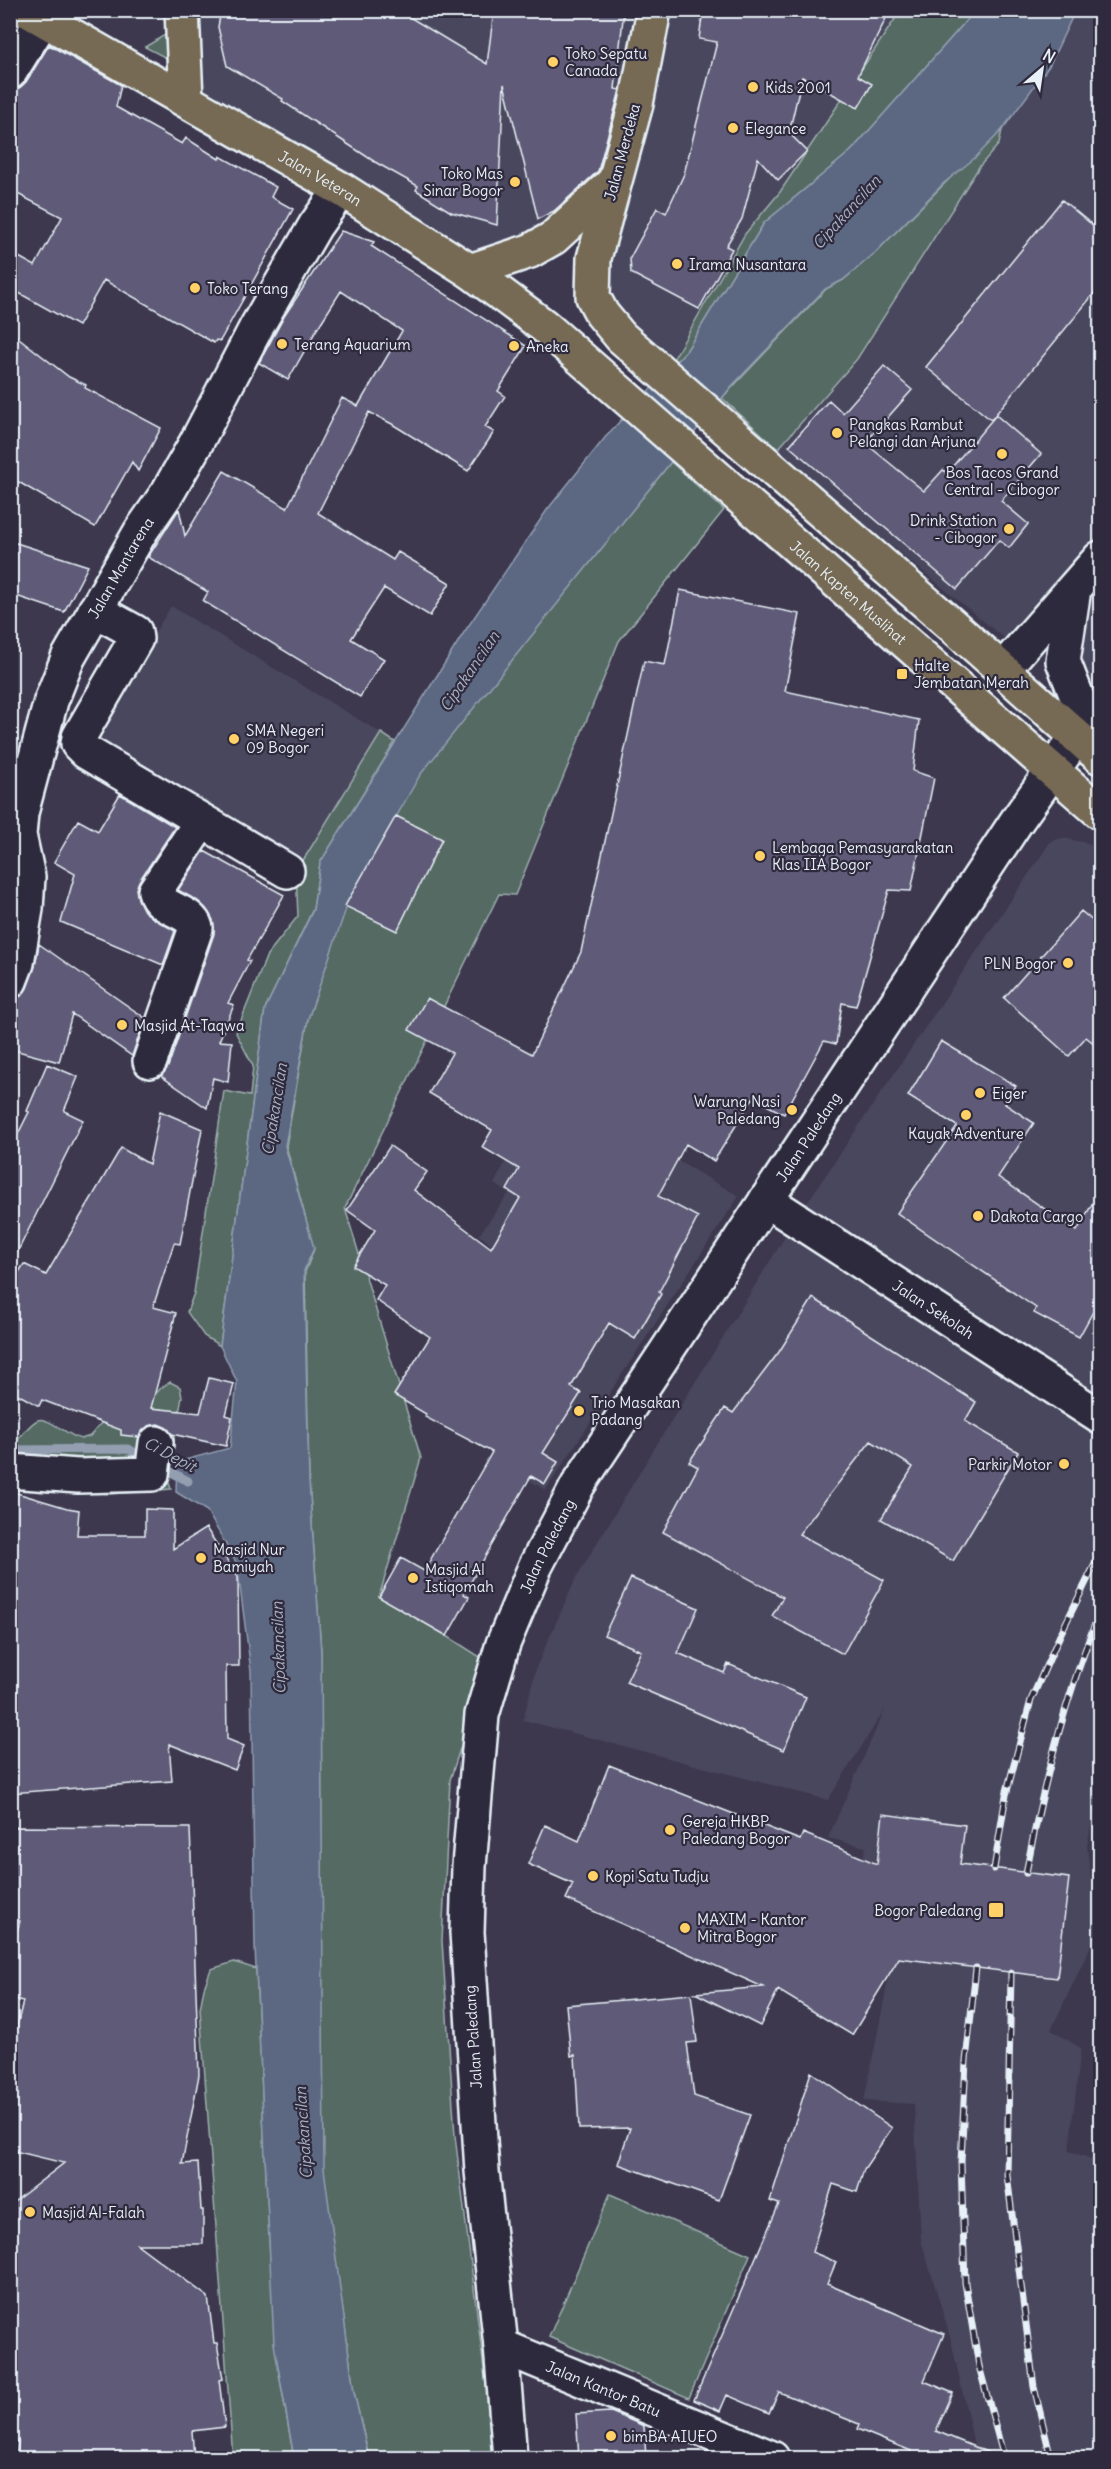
<svg xmlns="http://www.w3.org/2000/svg" width="1111" height="2469" viewBox="0 0 1111 2469" font-family="Delius,sans-serif">
  <style>
    .built { fill: #4a465d }
    .green { fill: #546a64; stroke: #9eaeae; stroke-width: 1.5 }
    .water { fill: #5b6782; stroke: #939eb1; stroke-width: 1.5 }
    .lines { fill: none; stroke-linecap: round; stroke-linejoin: round }
    .stream { stroke: #939eb1; stroke-width: 9 }
    .building { fill: #5e5a77; stroke: #e8f1f8; stroke-width: 1.5 }
    .minor-casing { stroke: #e8f1f8; stroke-width: 38 }
    .major-casing { stroke: #e8f1f8; stroke-width: 38 }
    .minor { stroke: #2f2a3d; stroke-width: 33 }
    .major { stroke: #766a55; stroke-width: 33 }
    .rail-casing { stroke: #e8f1f8; stroke-width: 7 }
    .rail { stroke: #2f2a3d; stroke-width: 4.5; stroke-dasharray: 14; stroke-linecap: butt }
    .poi-dot { fill: #ffd166; stroke: #2f2a3d; stroke-width: 2 }
    .labels { text-anchor: middle; dominant-baseline: central; stroke-width: 4.5; stroke-linejoin: round; paint-order: stroke }
    .poi-label { font-size: 15px; fill: #e8f1f8; stroke: #2f2a3d; text-anchor: start }
    .street-label { font-size: 15px; fill: #e8f1f8; stroke: #2f2a3d }
    .water-label { font-size: 16px; font-style: italic; fill: #a9b3c3; stroke: #2f2a3d }
  </style>
  <rect width="100%" height="100%" fill="#3d384e"/>
  <filter id="ink" filterUnits="userSpaceOnUse"><feTurbulence type="fractalNoise" baseFrequency=".0167" numOctaves="2"/><feDisplacementMap in="SourceGraphic" scale="12" xChannelSelector="R" yChannelSelector="G"/><feConvolveMatrix kernelMatrix="1 2 1 2 8 2 1 2 1" color-interpolation-filters="sRGB"/></filter>
  <g filter="url(#ink)">
    <path class="built" d="M 892,10 L 898,16 L 780,192 L 745,234 L 666,372 L 593,297 L 613,183 L 470,271 L 186,99 L 182,11 Z
      M 1075,11 L 1100,11 L 1100,558 L 1020,651 L 828,494 L 778,449 L 858,360 L 1002,130 L 1049,66 Z
      M 1100,565 L 1100,698 L 1088,685 L 1070,638 Z
      M 171,606 L 381,733 L 296,872 L 87,745 Z
      M 1062,838 L 1088,843 L 1100,850 L 1100,1784 L 1087,1846 L 1094,1904 L 1094,1939 L 1051,2030 L 1081,2048 L 1069,2151 L 1100,2162 L 1100,2458 L 977,2458 L 951,2340 L 921,2240 L 914,2104 L 864,2101 L 890,1971 L 839,1940 L 866,1847 L 828,1838 L 885,1709 L 828,1800 L 523,1720 L 537,1665 L 577,1576 L 657,1444 L 796,1219 L 1051,841 Z
      M 545,1085 L 739,1196 L 546,1490 L 496,1461 L 534,1276 L 479,1235 L 509,1193 L 494,1184 Z"/>
    <path class="green" d="M 892,11 L 975,11 L 851,151 L 764,223 L 687,350 L 666,372 L 745,234 L 780,192 L 897,16 Z
      M 178,27 L 178,64 L 145,47 Z
      M 1002,130 L 999,144 L 979,167 L 857,359 L 778,449 L 722,398 L 826,289 L 843,280 L 875,253 L 953,175 L 966,155 L 992,133 Z
      M 671,462 L 724,510 L 619,641 L 515,895 L 499,894 L 345,1208 L 421,1458 L 379,1597 L 447,1636 L 488,1662 L 450,1780 L 442,1941 L 455,2136 L 495,2458 L 369,2458 L 354,2392 L 323,2170 L 321,1652 L 309,1481 L 305,1272 L 314,1249 L 286,1146 L 308,1019 L 346,906 L 397,930 L 442,839 L 396,816 L 419,775 Z
      M 381,733 L 395,742 L 320,863 L 313,909 L 265,1009 L 220,1346 L 204,1336 L 187,1312 L 194,1293 L 224,1091 L 250,1096 L 253,1066 L 236,1033 L 267,955 L 298,916 L 296,872 Z
      M 170,1382 L 180,1387 L 182,1397 L 180,1408 L 174,1421 L 174,1442 L 163,1465 L 171,1489 L 111,1494 L 11,1485 L 10,1445 C 20,1442 26,1425 38,1420 C 47,1416 70,1437 81,1439 L 90,1436 L 102,1422 L 152,1398 L 161,1388 Z
      M 234,1962 L 256,1969 L 270,2254 L 278,2368 L 294,2458 L 233,2458 L 200,2009 L 204,1988 L 211,1969 Z
      M 610,2194 L 750,2255 L 689,2398 L 549,2337 Z"/>
    <path class="water" d="M 975,11 L 1075,11 L 1049,66 L 1002,130 L 976,157 L 944,183 L 875,253 L 843,280 L 825,289 L 731,387 L 420,775 L 349,900 L 308,1019 L 285,1146 L 314,1248 L 304,1271 L 309,1481 L 321,1652 L 324,2169 L 354,2392 L 369,2458 L 294,2458 L 274,2344 L 255,1947 L 251,1671 L 237,1564 L 207,1511 L 176,1492 L 177,1462 L 230,1448 L 237,1382 L 220,1346 L 265,1009 L 313,910 L 320,863 L 463,634 L 547,510 L 608,434 L 687,350 L 764,223 L 851,151 Z"/>
    <g class="lines">
      <path class="stream" d="M 10,1450 L 128,1449 L 148,1459
        M 160,1466 L 188,1481"/>
    </g>
    <path class="building" d="M 221,10 L 398,10 L 487,64 L 494,10 L 624,10 L 615,89 L 620,90 L 598,171 L 554,211 L 538,219 L 504,84 L 497,225 L 451,212 L 416,190 L 418,186 L 375,162 L 282,101 L 283,99 L 227,66 L 218,27 Z
      M 703,10 L 890,10 L 858,76 L 872,84 L 858,108 L 802,77 L 789,133 L 807,151 L 778,180 L 758,158 L 742,219 L 726,246 L 732,249 L 699,309 L 631,273 L 630,258 L 657,208 L 666,213 L 684,174 L 717,42 L 699,39 Z
      M 49,45 L 121,85 L 116,107 L 182,144 L 186,138 L 219,159 L 220,156 L 276,187 L 271,197 L 293,209 L 220,341 L 216,340 L 214,343 L 104,280 L 78,326 L 10,288 L 10,252 L 35,266 L 62,217 L 10,190 L 10,94 L 13,90 L 19,88 L 26,82 Z
      M 1062,200 L 1101,232 L 1101,285 L 991,420 L 926,367 Z
      M 341,231 L 374,242 L 371,246 L 526,346 L 498,391 L 505,396 L 485,427 L 494,432 L 468,471 L 392,424 L 369,412 L 318,513 L 393,560 L 398,552 L 450,583 L 430,616 L 384,588 L 351,639 L 384,659 L 360,697 L 203,601 L 208,592 L 148,557 L 179,509 L 185,536 L 224,471 L 287,508 L 342,398 L 358,406 L 402,331 L 341,291 L 317,329 L 288,380 L 259,363 L 285,315 Z
      M 10,331 L 69,377 L 86,385 L 85,388 L 161,428 L 138,471 L 132,462 L 95,527 L 10,477 Z
      M 884,366 L 912,390 L 865,443 L 924,491 L 943,470 L 947,473 L 996,415 L 1041,454 L 1001,501 L 1028,524 L 1009,548 L 999,540 L 957,589 L 789,446 L 829,400 L 843,413 Z
      M 10,541 L 88,566 L 64,612 L 10,594 Z
      M 680,590 L 800,614 L 785,691 L 919,720 L 913,771 L 934,778 L 911,891 L 889,890 L 856,1006 L 842,1003 L 836,1044 L 824,1041 L 784,1114 L 753,1098 L 714,1161 L 686,1144 L 658,1196 L 698,1217 L 659,1292 L 661,1294 L 635,1339 L 609,1323 L 571,1387 L 581,1393 L 543,1453 L 558,1462 L 545,1484 L 531,1476 L 464,1594 L 469,1597 L 447,1636 L 379,1597 L 401,1558 L 424,1571 L 492,1452 L 425,1417 L 426,1414 L 394,1395 L 430,1337 L 376,1300 L 385,1285 L 353,1266 L 375,1230 L 347,1210 L 390,1146 L 427,1172 L 414,1190 L 491,1248 L 520,1198 L 507,1190 L 519,1169 L 482,1147 L 492,1130 L 429,1093 L 452,1053 L 409,1030 L 427,998 L 532,1054 L 581,952 L 644,661 L 665,665 Z
      M 120,794 L 175,827 L 139,881 L 136,889 L 138,899 L 144,911 L 153,918 L 175,931 L 163,965 L 61,922 L 75,874 L 54,862 L 78,820 L 98,831 Z
      M 396,816 L 442,839 L 397,931 L 345,906 Z
      M 204,851 L 284,895 L 247,960 L 250,961 L 228,1003 L 234,1005 L 219,1041 L 232,1042 L 228,1082 L 213,1078 L 207,1108 L 161,1076 L 168,1067 L 214,934 L 213,920 L 206,909 L 198,901 L 178,890 Z
      M 1081,911 L 1101,928 L 1101,1049 L 1086,1037 L 1069,1056 L 1004,998 Z
      M 39,944 L 145,1018 L 132,1056 L 72,1014 L 59,1062 L 10,1049 L 10,999 L 21,996 L 27,988 L 35,966 Z
      M 941,1041 L 1016,1086 L 1005,1104 L 1034,1123 L 998,1177 L 1077,1231 L 1101,1188 L 1101,1297 L 1079,1337 L 1034,1313 L 1036,1308 L 897,1213 L 957,1126 L 908,1096 Z
      M 47,1064 L 78,1077 L 64,1111 L 83,1120 L 10,1267 L 10,1150 L 29,1112 L 27,1111 Z
      M 160,1111 L 202,1129 L 180,1244 L 174,1243 L 153,1307 L 176,1313 L 151,1408 L 200,1413 L 209,1378 L 234,1384 L 226,1415 L 232,1417 L 226,1446 L 172,1434 L 167,1428 L 158,1424 L 148,1426 L 139,1437 L 121,1435 L 121,1430 L 42,1400 L 39,1406 L 10,1390 L 10,1286 L 24,1264 L 46,1275 L 121,1148 L 149,1164 Z
      M 813,1298 L 976,1402 L 965,1421 L 1018,1452 L 953,1561 L 881,1519 L 913,1467 L 871,1441 L 799,1534 L 884,1580 L 843,1654 L 772,1616 L 783,1597 L 663,1532 L 698,1467 L 689,1462 L 725,1408 L 733,1413 L 779,1352 Z
      M 10,1491 L 67,1508 L 79,1510 L 77,1535 L 145,1535 L 145,1509 L 173,1510 L 173,1549 L 206,1528 L 238,1577 L 239,1666 L 226,1666 L 227,1739 L 244,1746 L 235,1770 L 169,1744 L 172,1781 L 10,1793 Z
      M 631,1578 L 698,1608 L 678,1653 L 724,1673 L 728,1664 L 806,1697 L 784,1750 L 626,1682 L 641,1651 L 604,1635 Z
      M 609,1765 L 800,1840 L 803,1833 L 877,1864 L 883,1814 L 965,1825 L 960,1864 L 1069,1878 L 1057,1978 L 899,1958 L 852,2035 L 778,1990 L 760,2026 L 695,1993 L 763,1987 L 566,1899 L 573,1884 L 528,1864 L 545,1825 L 579,1841 Z
      M 13,1827 L 190,1828 L 199,2075 L 182,2164 L 198,2163 L 201,2210 L 203,2210 L 203,2244 L 137,2244 L 208,2297 L 214,2343 L 217,2343 L 223,2379 L 219,2380 L 225,2427 L 192,2431 L 194,2458 L 16,2458 L 18,2442 L 11,2442 L 10,2205 L 64,2163 L 10,2150 L 10,2055 L 23,2001 L 10,1998 L 10,1955 L 20,1921 L 10,1919 L 10,1844 Z
      M 691,1994 L 697,2042 L 687,2043 L 694,2096 L 750,2115 L 719,2200 L 618,2164 L 630,2128 L 579,2129 L 575,2055 L 571,2056 L 566,2005 Z
      M 811,2072 L 892,2128 L 864,2169 L 857,2192 L 833,2184 L 812,2252 L 836,2262 L 827,2284 L 944,2334 L 924,2381 L 953,2393 L 936,2431 L 1001,2458 L 908,2458 L 911,2451 L 857,2429 L 859,2424 L 779,2392 L 769,2413 L 727,2395 L 720,2411 L 694,2400 L 779,2204 L 770,2201 Z
      M 611,2412 L 644,2426 L 646,2458 L 579,2458 L 576,2414 Z"/>
    <g class="lines">
      <defs>
        <g id="minor">
          <path d="M 10,72 L 43,19"/>
          <path d="M 1074,589 L 1063,661 L 1100,756"/>
          <path d="M 95,610 L 135,632 L 136,639 L 79,737 L 78,744 L 86,752 L 287,871"/>
          <path d="M 1002,670 L 1100,558"/>
          <path id="s1" d="M 10,981 L 17,963 L 26,909 L 28,877 L 19,835 L 21,813 L 51,701 L 68,658 L 141,531 L 168,492 L 196,443 L 257,326 L 315,226 L 341,189"/>
          <path d="M 150,1061 L 196,928 C 191,909 160,911 155,891 L 201,822"/>
          <path id="s2" d="M 766,1200 L 1100,1417"/>
          <path d="M 10,1471 L 78,1476 L 152,1474 L 156,1443"/>
          <path id="s3" d="M 501,2346 L 772,2458"/>
          <path id="s4" d="M 510,2458 L 501,2346 L 482,2171 L 467,1932 L 469,1866 L 482,1715 L 503,1644 L 535,1567 L 578,1485 L 1016,822 L 1077,736"/>
        </g>
        <g id="major">
          <path id="s5" d="M 27,10 L 341,189 L 470,271 L 544,326 L 1100,812"/>
          <path d="M 182,10 L 186,99"/>
          <path d="M 654,10 L 636,104 L 594,258 L 593,297 L 602,314 L 621,337 L 953,626 L 1100,757"/>
          <path d="M 470,271 L 530,251 L 553,238 L 614,182"/>
        </g>
      </defs>
      <use href="#minor" class="minor-casing"/>
      <use href="#major" class="major-casing"/>
      <use href="#minor" class="minor"/>
      <use href="#major" class="major"/>
      <defs>
        <path id="rail" d="M 994,1869 L 1006,1795 L 1031,1700 L 1060,1635 L 1100,1554
          M 1026,1873 C 1044,1781 1065,1698 1100,1611
          M 976,1968 L 966,2061 L 961,2162 L 965,2283 L 979,2366 L 1004,2458
          M 1011,1973 L 1007,2175 L 1034,2387 L 1051,2458"/>
      </defs>
      <use href="#rail" class="rail-casing"/>
      <use href="#rail" class="rail"/>
    </g>
  </g>
  <g class="poi-dot">
    <circle cx="553" cy="62" r="6"/>
    <circle cx="753" cy="87" r="6"/>
    <circle cx="733" cy="128" r="6"/>
    <circle cx="515" cy="182" r="6"/>
    <circle cx="677" cy="264" r="6"/>
    <circle cx="195" cy="288" r="6"/>
    <circle cx="282" cy="344" r="6"/>
    <circle cx="514" cy="346" r="6"/>
    <circle cx="837" cy="433" r="6"/>
    <circle cx="1002" cy="454" r="6"/>
    <circle cx="1009" cy="529" r="6"/>
    <rect x="896" y="668" width="12" height="12" rx="3"/>
    <circle cx="234" cy="739" r="6"/>
    <circle cx="760" cy="856" r="6"/>
    <circle cx="1068" cy="963" r="6"/>
    <circle cx="122" cy="1025" r="6"/>
    <circle cx="980" cy="1093" r="6"/>
    <circle cx="792" cy="1110" r="6"/>
    <circle cx="966" cy="1115" r="6"/>
    <circle cx="978" cy="1216" r="6"/>
    <circle cx="579" cy="1411" r="6"/>
    <circle cx="1064" cy="1464" r="6"/>
    <circle cx="201" cy="1558" r="6"/>
    <circle cx="413" cy="1578" r="6"/>
    <circle cx="670" cy="1830" r="6"/>
    <circle cx="593" cy="1876" r="6"/>
    <rect x="988" y="1902" width="16" height="16" rx="3"/>
    <circle cx="685" cy="1928" r="6"/>
    <circle cx="30" cy="2212" r="6"/>
    <circle cx="611" cy="2436" r="6"/>
  </g>
  <g class="labels">
    <g class="poi-label">
      <text x="565" y="53">Toko Sepatu<tspan x="565" dy="17">Canada</tspan></text>
      <text x="765" y="87">Kids 2001</text>
      <text x="745" y="128">Elegance</text>
      <text x="503" y="173" text-anchor="end">Toko Mas<tspan x="503" dy="17">Sinar Bogor</tspan></text>
      <text x="689" y="264">Irama Nusantara</text>
      <text x="207" y="288">Toko Terang</text>
      <text x="294" y="344">Terang Aquarium</text>
      <text x="526" y="346">Aneka</text>
      <text x="849" y="424">Pangkas Rambut<tspan x="849" dy="17">Pelangi dan Arjuna</tspan></text>
      <text x="1002" y="472" text-anchor="middle">Bos Tacos Grand<tspan x="1002" dy="17">Central - Cibogor</tspan></text>
      <text x="997" y="520" text-anchor="end">Drink Station<tspan x="997" dy="17">- Cibogor</tspan></text>
      <text x="914" y="665">Halte<tspan x="914" dy="17">Jembatan Merah</tspan></text>
      <text x="246" y="730">SMA Negeri<tspan x="246" dy="17">09 Bogor</tspan></text>
      <text x="772" y="847">Lembaga Pemasyarakatan<tspan x="772" dy="17">Klas IIA Bogor</tspan></text>
      <text x="1056" y="963" text-anchor="end">PLN Bogor</text>
      <text x="134" y="1025">Masjid At-Taqwa</text>
      <text x="992" y="1093">Eiger</text>
      <text x="780" y="1101" text-anchor="end">Warung Nasi<tspan x="780" dy="17">Paledang</tspan></text>
      <text x="966" y="1133" text-anchor="middle">Kayak Adventure</text>
      <text x="990" y="1216">Dakota Cargo</text>
      <text x="591" y="1402">Trio Masakan<tspan x="591" dy="17">Padang</tspan></text>
      <text x="1052" y="1464" text-anchor="end">Parkir Motor</text>
      <text x="213" y="1549">Masjid Nur<tspan x="213" dy="17">Bamiyah</tspan></text>
      <text x="425" y="1569">Masjid Al<tspan x="425" dy="17">Istiqomah</tspan></text>
      <text x="682" y="1821">Gereja HKBP<tspan x="682" dy="17">Paledang Bogor</tspan></text>
      <text x="605" y="1876">Kopi Satu Tudju</text>
      <text x="982" y="1910" text-anchor="end">Bogor Paledang</text>
      <text x="697" y="1919">MAXIM - Kantor<tspan x="697" dy="17">Mitra Bogor</tspan></text>
      <text x="42" y="2212">Masjid Al-Falah</text>
      <text x="623" y="2436">bimBA AIUEO</text>
    </g>
    <g class="street-label">
      <text transform="translate(622 152) rotate(-75)">Jalan Merdeka</text>
      <text stroke="none"><textPath href="#s5" startOffset="338">Jalan Veteran</textPath></text>
      <text stroke="none"><textPath href="#s1" startOffset="438">Jalan Mantarena</textPath></text>
      <text stroke="none"><textPath href="#s5" startOffset="1011">Jalan Kapten Muslihat</textPath></text>
      <text stroke="none"><textPath href="#s4" startOffset="1413">Jalan Paledang</textPath></text>
      <text stroke="none"><textPath href="#s2" startOffset="200">Jalan Sekolah</textPath></text>
      <text stroke="none"><textPath href="#s4" startOffset="927">Jalan Paledang</textPath></text>
      <text transform="translate(473 2037) rotate(-94)">Jalan Paledang</text>
      <text stroke="none"><textPath href="#s3" startOffset="111">Jalan Kantor Batu</textPath></text>
    </g>
    <g class="water-label">
      <text transform="translate(846 212) rotate(-48)">Cipakancilan</text>
      <text transform="translate(469 671) rotate(-56)">Cipakancilan</text>
      <text transform="translate(274 1109) rotate(-81)">Cipakancilan</text>
      <text transform="translate(170 1454) rotate(28)">Ci Depit</text>
      <text transform="translate(278 1648) rotate(-92)">Cipakancilan</text>
      <text transform="translate(303 2133) rotate(-94)">Cipakancilan</text>
    </g>
  </g>
  <rect width="1111" height="2469" fill="none" stroke="#2f2a3d" stroke-width="36"/>
  <rect x="18" y="18" width="1075" height="2433" fill="none" stroke="#e8f1f8" stroke-width="2" filter="url(#ink)"/>
  <g transform="translate(1042 69) rotate(29)" stroke="#2f2a3d" stroke-width="4.5" paint-order="stroke">
  <path d="M0-4.5L10 22L0 15L-10 22Z" fill="#e8f1f8"/>
  <text y="-9" font-size="16" font-weight="bold" text-anchor="middle" fill="#e8f1f8">N</text>
  </g>
</svg>
